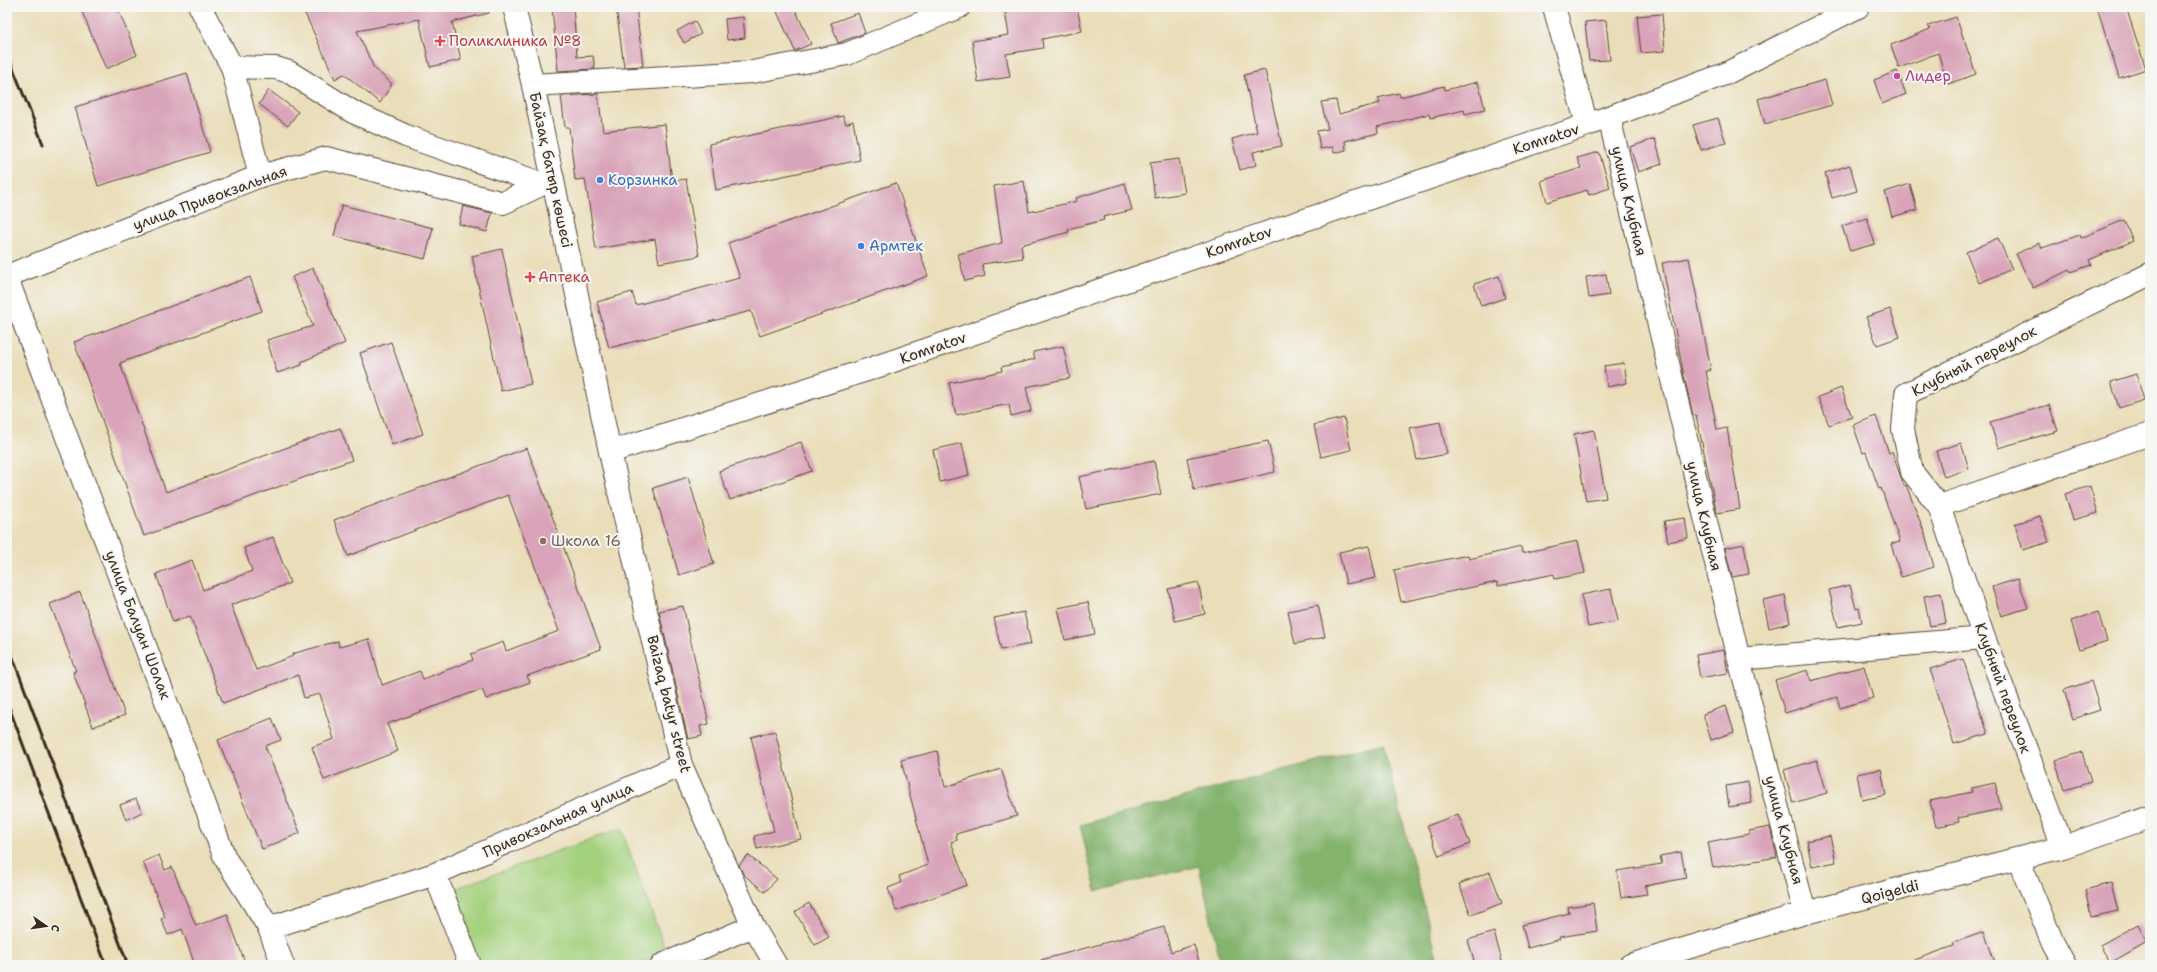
<svg xmlns="http://www.w3.org/2000/svg" width="2157" height="972" viewBox="0 0 2157 972" font-family="'Shantell Sans',sans-serif">
  <style>
    .green { fill: #a4d17e; stroke: #707e4e }
    .forest { fill: #83b36d; stroke: #5f6e46 }
    .building { fill: #d9a4b9 }
    .lines { fill: none; stroke-linecap: round; stroke-linejoin: round }
    .minor-casing { stroke: #554535; stroke-width: 24 }
    .major-casing { stroke: #554535; stroke-width: 24 }
    .minor { stroke: #fff; stroke-width: 22 }
    .major { stroke: #fff; stroke-width: 22 }
    .rail { stroke: #3b2a1e; stroke-width: 3 }
    .health-dot { fill: #e0444e; stroke: #f6f6f2; stroke-width: 1.5 }
    .hotel-dot { fill: #d1479c; stroke: #f6f6f2; stroke-width: 1.5 }
    .shop-dot { fill: #3f7fe0; stroke: #f6f6f2; stroke-width: 1.5 }
    .education-dot { fill: #8d6e63; stroke: #f6f6f2; stroke-width: 1.5 }
    .labels { text-anchor: middle; dominant-baseline: central; stroke-width: 4; stroke-linejoin: round; paint-order: stroke }
    .health-label { font-size: 15px; fill: #be3a42; stroke: #f6f6f2; text-anchor: start }
    .hotel-label { font-size: 15px; fill: #b23c85; stroke: #f6f6f2; text-anchor: start }
    .street-label { font-size: 15px; fill: #3b2a1e; stroke: #f6f6f2 }
    .shop-label { font-size: 15px; fill: #366cbe; stroke: #f6f6f2; text-anchor: start }
    .education-label { font-size: 15px; fill: #785e54; stroke: #f6f6f2; text-anchor: start }
  </style>
  <rect width="100%" height="100%" fill="#f6f6f2"/>
  <filter id="ink" filterUnits="userSpaceOnUse"><feTurbulence type="fractalNoise" baseFrequency=".025" numOctaves="2"/><feDisplacementMap in="SourceGraphic" scale="8" xChannelSelector="R" yChannelSelector="G"/><feConvolveMatrix kernelMatrix="1 2 1 2 8 2 1 2 1" color-interpolation-filters="sRGB"/></filter>
  <filter id="wash" filterUnits="userSpaceOnUse"><feTurbulence type="fractalNoise" baseFrequency=".012" numOctaves="4" result="noise"/><feDisplacementMap in="SourceGraphic" scale="16" xChannelSelector="R" yChannelSelector="G"/><feGaussianBlur stdDeviation="0.9" result="paint"/><feColorMatrix in="noise" values="0 0 0 0 0 0 0 0 0 0 0 0 0 0 0 0 0 1.4 0 .05"/><feComposite in="paint" operator="in"/></filter>
  <g filter="url(#wash)">
    <rect width="100%" height="100%" fill="#eadeba"/>
    <path class="green" d="M 621,828 L 667,954 L 635,965 L 478,965 L 451,890 Z"/>
    <path class="forest" d="M 1383,743 L 1439,965 L 1221,965 L 1199,866 L 1096,891 L 1080,825 Z"/>
    <g id="blocks">
      <path class="building" d="M 80,7 L 117,7 L 137,55 L 106,69 Z
        M 302,7 L 488,7 L 489,13 L 452,22 L 461,60 L 430,67 L 419,19 L 357,31 L 374,68 L 392,84 L 380,103 L 344,74 L 335,79 Z
        M 552,7 L 573,7 L 577,57 L 593,56 L 595,69 L 558,71 Z
        M 616,7 L 636,7 L 643,66 L 624,67 Z
        M 788,7 L 794,7 L 811,44 L 795,51 L 777,12 Z
        M 1035,7 L 1077,7 L 1082,31 L 1042,39 L 1043,48 L 1006,54 L 1010,77 L 978,82 L 972,41 L 1009,35 L 1005,12 Z
        M 2097,7 L 2126,7 L 2146,69 L 2119,78 Z
        M 858,13 L 865,33 L 838,43 L 831,23 Z
        M 1662,14 L 1665,51 L 1641,53 L 1637,16 Z
        M 743,17 L 745,38 L 727,40 L 725,19 Z
        M 1956,17 L 1976,74 L 1948,84 L 1938,53 L 1899,68 L 1891,45 L 1930,29 L 1928,26 Z
        M 1606,20 L 1610,60 L 1589,61 L 1585,22 Z
        M 695,21 L 701,34 L 684,43 L 677,31 Z
        M 1265,70 L 1282,146 L 1253,152 L 1256,165 L 1240,170 L 1232,139 L 1257,132 L 1244,75 Z
        M 1897,71 L 1906,94 L 1882,104 L 1874,80 Z
        M 187,73 L 210,152 L 98,186 L 75,107 Z
        M 1825,80 L 1832,105 L 1765,124 L 1758,99 Z
        M 1478,82 L 1485,109 L 1465,114 L 1464,110 L 1430,118 L 1429,114 L 1377,127 L 1378,133 L 1345,141 L 1346,150 L 1334,153 L 1333,147 L 1320,149 L 1317,131 L 1328,129 L 1321,102 L 1336,100 L 1339,114 L 1380,103 L 1378,98 L 1399,93 L 1400,97 L 1444,86 L 1445,90 Z
        M 269,90 L 298,112 L 288,126 L 259,104 Z
        M 598,94 L 603,131 L 665,124 L 672,181 L 686,179 L 699,256 L 659,263 L 655,239 L 596,249 L 585,179 L 575,180 L 569,127 L 565,127 L 561,96 Z
        M 843,116 L 846,124 L 853,121 L 860,160 L 716,190 L 709,144 Z
        M 1718,118 L 1726,143 L 1701,150 L 1693,125 Z
        M 1655,139 L 1662,164 L 1638,172 L 1630,147 Z
        M 1599,152 L 1610,188 L 1589,195 L 1587,190 L 1547,202 L 1541,181 L 1581,168 L 1577,158 Z
        M 1179,159 L 1185,193 L 1155,198 L 1150,163 Z
        M 1850,165 L 1857,191 L 1832,198 L 1825,173 Z
        M 1024,181 L 1029,212 L 1077,201 L 1076,198 L 1125,183 L 1132,210 L 1103,217 L 1104,220 L 1068,229 L 1069,232 L 1021,245 L 1023,258 L 982,264 L 985,276 L 965,281 L 958,254 L 1002,243 L 994,186 Z
        M 896,183 L 928,276 L 760,336 L 751,311 L 609,348 L 597,302 L 632,292 L 636,305 L 740,278 L 728,243 Z
        M 1910,184 L 1917,210 L 1892,217 L 1885,192 Z
        M 342,205 L 433,228 L 425,259 L 334,236 Z
        M 463,206 L 492,213 L 487,232 L 459,224 Z
        M 1867,218 L 1875,244 L 1850,251 L 1842,226 Z
        M 2124,220 L 2133,241 L 2089,260 L 2091,265 L 2070,272 L 2069,270 L 2033,288 L 2016,254 L 2039,243 L 2042,248 L 2080,235 L 2081,238 Z
        M 1998,238 L 2012,269 L 1979,283 L 1966,252 Z
        M 502,249 L 531,384 L 501,391 L 472,256 Z
        M 1689,258 L 1711,370 L 1706,371 L 1717,430 L 1727,428 L 1740,509 L 1717,513 L 1696,415 L 1693,415 L 1684,376 L 1662,263 Z
        M 313,268 L 345,343 L 301,362 L 302,365 L 277,373 L 267,340 L 313,326 L 292,277 Z
        M 1606,274 L 1609,295 L 1589,298 L 1586,277 Z
        M 1499,276 L 1505,298 L 1481,306 L 1474,284 Z
        M 250,277 L 262,311 L 120,363 L 166,492 L 340,428 L 352,460 L 144,536 L 74,342 Z
        M 1890,309 L 1900,337 L 1877,345 L 1866,317 Z
        M 391,342 L 423,434 L 392,445 L 360,353 Z
        M 1063,346 L 1070,378 L 1026,387 L 1031,411 L 1011,416 L 1009,404 L 956,415 L 949,383 L 1002,371 L 1001,367 L 1035,359 L 1033,352 Z
        M 1624,363 L 1627,383 L 1607,387 L 1604,366 Z
        M 2136,374 L 2144,400 L 2119,408 L 2111,382 Z
        M 1841,388 L 1852,417 L 1829,425 L 1818,397 Z
        M 2049,405 L 2058,431 L 1998,448 L 1990,422 Z
        M 1876,416 L 1889,453 L 1892,452 L 1904,486 L 1906,485 L 1925,534 L 1934,567 L 1901,577 L 1891,544 L 1900,542 L 1881,488 L 1879,489 L 1866,452 L 1863,453 L 1853,425 Z
        M 1344,418 L 1351,450 L 1321,457 L 1314,425 Z
        M 1440,422 L 1447,454 L 1417,460 L 1410,428 Z
        M 1594,430 L 1606,498 L 1586,501 L 1574,434 Z
        M 1268,441 L 1275,472 L 1194,490 L 1187,458 Z
        M 801,442 L 812,471 L 730,500 L 719,471 Z
        M 962,443 L 969,475 L 940,482 L 933,450 Z
        M 1961,443 L 1969,469 L 1944,477 L 1936,451 Z
        M 527,448 L 601,649 L 527,676 L 530,682 L 486,699 L 482,689 L 387,724 L 398,751 L 324,780 L 312,747 L 334,739 L 320,694 L 304,698 L 298,675 L 223,703 L 190,616 L 173,622 L 156,574 L 192,560 L 203,590 L 252,571 L 244,548 L 273,537 L 290,583 L 231,605 L 256,670 L 293,656 L 292,654 L 338,641 L 339,647 L 369,639 L 382,685 L 420,671 L 423,679 L 473,660 L 471,654 L 503,642 L 506,651 L 559,631 L 508,495 L 348,556 L 334,520 Z
        M 1154,461 L 1161,494 L 1086,509 L 1079,477 Z
        M 688,477 L 714,564 L 679,575 L 653,488 Z
        M 2090,486 L 2098,513 L 2073,520 L 2065,494 Z
        M 2040,516 L 2049,542 L 2023,550 L 2015,524 Z
        M 1685,518 L 1688,538 L 1668,542 L 1664,521 Z
        M 1578,541 L 1585,573 L 1555,579 L 1554,574 L 1498,586 L 1497,582 L 1401,602 L 1394,570 L 1468,555 L 1469,559 L 1521,547 L 1522,553 Z
        M 1744,544 L 1749,574 L 1732,577 L 1725,548 Z
        M 1369,546 L 1376,578 L 1346,584 L 1339,552 Z
        M 2018,579 L 2028,608 L 2001,616 L 1992,587 Z
        M 1198,582 L 1205,614 L 1175,621 L 1168,589 Z
        M 1850,585 L 1856,609 L 1859,608 L 1862,622 L 1838,627 L 1829,590 Z
        M 1611,589 L 1618,621 L 1588,627 L 1581,595 Z
        M 80,592 L 125,715 L 93,727 L 73,672 L 76,671 L 50,604 Z
        M 1941,593 L 1946,623 L 1930,626 L 1924,596 Z
        M 1785,595 L 1790,623 L 1769,628 L 1763,600 Z
        M 1088,602 L 1095,634 L 1065,640 L 1058,608 Z
        M 1318,605 L 1325,637 L 1295,644 L 1288,611 Z
        M 683,606 L 709,724 L 700,726 L 702,736 L 688,739 L 659,611 Z
        M 1024,612 L 1031,644 L 1001,650 L 994,618 Z
        M 2098,612 L 2107,641 L 2080,650 L 2071,621 Z
        M 1724,650 L 1728,673 L 1700,678 L 1696,655 Z
        M 1963,659 L 1988,734 L 1954,744 L 1930,669 Z
        M 1864,666 L 1873,698 L 1840,708 L 1837,697 L 1785,713 L 1775,680 L 1808,670 L 1811,681 Z
        M 2091,681 L 2100,710 L 2073,719 L 2064,690 Z
        M 1726,706 L 1734,732 L 1711,740 L 1703,714 Z
        M 272,718 L 281,740 L 265,746 L 300,833 L 262,849 L 218,740 Z
        M 775,731 L 801,839 L 757,849 L 754,836 L 774,831 L 751,737 Z
        M 937,751 L 945,787 L 1001,769 L 1017,816 L 956,834 L 957,840 L 951,842 L 967,885 L 896,911 L 888,888 L 901,883 L 899,876 L 928,865 L 901,760 Z
        M 2082,752 L 2091,782 L 2064,790 L 2055,761 Z
        M 1817,760 L 1827,793 L 1793,803 L 1784,770 Z
        M 1881,769 L 1886,795 L 1862,800 L 1857,774 Z
        M 1748,782 L 1752,803 L 1729,807 L 1726,786 Z
        M 1995,783 L 2001,809 L 1958,818 L 1959,822 L 1936,827 L 1930,801 L 1972,792 L 1972,788 Z
        M 136,799 L 142,812 L 126,820 L 120,805 Z
        M 1458,814 L 1470,844 L 1439,856 L 1427,826 Z
        M 1770,827 L 1777,857 L 1713,868 L 1708,842 L 1749,834 L 1749,831 Z
        M 1830,836 L 1836,862 L 1812,867 L 1807,841 Z
        M 1681,852 L 1686,878 L 1645,886 L 1647,894 L 1621,898 L 1617,871 L 1662,864 L 1660,856 Z
        M 159,855 L 165,870 L 172,867 L 196,926 L 227,914 L 246,965 L 195,965 L 182,929 L 168,935 L 161,919 L 165,917 L 143,862 Z
        M 748,855 L 777,879 L 765,892 L 743,874 L 739,865 Z
        M 1490,872 L 1502,903 L 1471,915 L 1459,884 Z
        M 2111,883 L 2118,911 L 2091,917 L 2085,890 Z
        M 809,903 L 829,937 L 815,945 L 795,912 Z
        M 1593,903 L 1597,931 L 1559,937 L 1560,939 L 1528,948 L 1522,925 L 1569,913 L 1568,907 Z
        M 2138,924 L 2147,942 L 2110,963 L 2100,945 Z
        M 1164,927 L 1171,952 L 1194,945 L 1200,965 L 1041,965 L 1041,960 Z
        M 1494,932 L 1503,965 L 1475,965 L 1468,940 Z
        M 1984,932 L 1996,965 L 1907,965 L 1906,963 L 1954,946 L 1953,943 Z"/>
    </g>
  </g>
  <g filter="url(#ink)">
    <use href="#blocks" fill-opacity="0" stroke="#554535" stroke-width="1"/>
    <g class="lines">
      <defs>
        <path id="minor" d="M 200,7 L 232,67 L 260,176
          M 1554,7 L 1587,125
          M 232,67 L 276,68 L 289,72 L 353,112 L 406,136 L 543,184
          M 533,85 L 752,72 L 847,54 L 959,7
          M 1609,117 L 1739,659 L 1805,913
          M 7,276 L 260,176 L 326,158 L 503,203 L 553,179
          M 7,278 L 225,858 L 269,928 L 283,965
          M 610,452 L 870,369 L 1257,236 L 1587,125 L 1725,74 L 1858,7
          M 1939,506 L 2150,434
          M 1739,659 L 1984,638
          M 2063,847 L 1984,638 L 1939,506 L 1912,472 L 1903,429 L 1906,394 L 2150,274
          M 2018,859 L 2053,943 L 2065,965
          M 435,874 L 470,965
          M 269,928 L 435,874 L 681,765
          M 662,965 L 753,926
          M 1630,965 L 1805,913 L 2063,847 L 2150,817"/>
        <path id="major" d="M 514,7 L 533,85 L 610,452 L 681,765 L 753,926 L 776,965"/>
      </defs>
      <use href="#minor" class="minor-casing"/>
      <use href="#major" class="major-casing"/>
      <use href="#minor" class="minor"/>
      <use href="#major" class="major"/>
      <path class="rail" d="M 7,53 L 43,144
        M 7,642 L 128,965
        M 7,702 L 106,965"/>
    </g>
  </g>
  <g class="health-dot">
    <path d="M438 35h4v4h4v4h-4v4h-4v-4h-4v-4h4z"/>
    <path d="M528 271h4v4h4v4h-4v4h-4v-4h-4v-4h4z"/>
  </g>
  <circle class="hotel-dot" cx="1897" cy="76" r="4"/>
  <g class="shop-dot">
    <circle cx="600" cy="180" r="4"/>
    <circle cx="861" cy="246" r="4"/>
  </g>
  <circle class="education-dot" cx="543" cy="541" r="4"/>
  <g class="labels">
    <g class="health-label">
      <text x="449" y="41">Поликлиника №8</text>
      <text x="538" y="277">Аптека</text>
    </g>
    <g class="hotel-label">
      <text x="1905" y="76">Лидер</text>
    </g>
    <g class="street-label">
      <text transform="translate(1546 139) rotate(-18)">Komratov</text>
      <text transform="translate(551 170) rotate(78)">Байзақ батыр көшесі</text>
      <text transform="translate(210 198) rotate(-20)">улица Привокзальная</text>
      <text transform="translate(1629 201) rotate(77)">улица Клубная</text>
      <text transform="translate(1239 242) rotate(-19)">Komratov</text>
      <text transform="translate(933 348) rotate(-19)">Komratov</text>
      <text transform="translate(1974 361) rotate(-27)">Клубный переулок</text>
      <text transform="translate(1704 516) rotate(77)">улица Клубная</text>
      <text transform="translate(138 625) rotate(69)">улица Балуан Шолак</text>
      <text transform="translate(2003 688) rotate(70)">Клубный переулок</text>
      <text transform="translate(669 704) rotate(76)">Baizaq batyr street</text>
      <text transform="translate(558 820) rotate(-24)">Привокзальная улица</text>
      <text transform="translate(1784 830) rotate(75)">улица Клубная</text>
      <text transform="translate(1890 892) rotate(-14)">Qoigeldi</text>
    </g>
    <g class="shop-label">
      <text x="608" y="180">Корзинка</text>
      <text x="869" y="246">Армтек</text>
    </g>
    <g class="education-label">
      <text x="551" y="541">Школа 16</text>
    </g>
  </g>
  <rect width="2157" height="972" fill="none" stroke="#f6f6f2" stroke-width="24"/>
  <g transform="translate(46 926) rotate(103)" stroke="#f6f6f2" stroke-width="3" paint-order="stroke">
  <path d="M0-3L7 15L0 10L-7 15Z" fill="#3b2a1e"/>
  <text y="-6" font-size="11" font-weight="bold" text-anchor="middle" fill="#3b2a1e">С</text>
  </g>
</svg>
